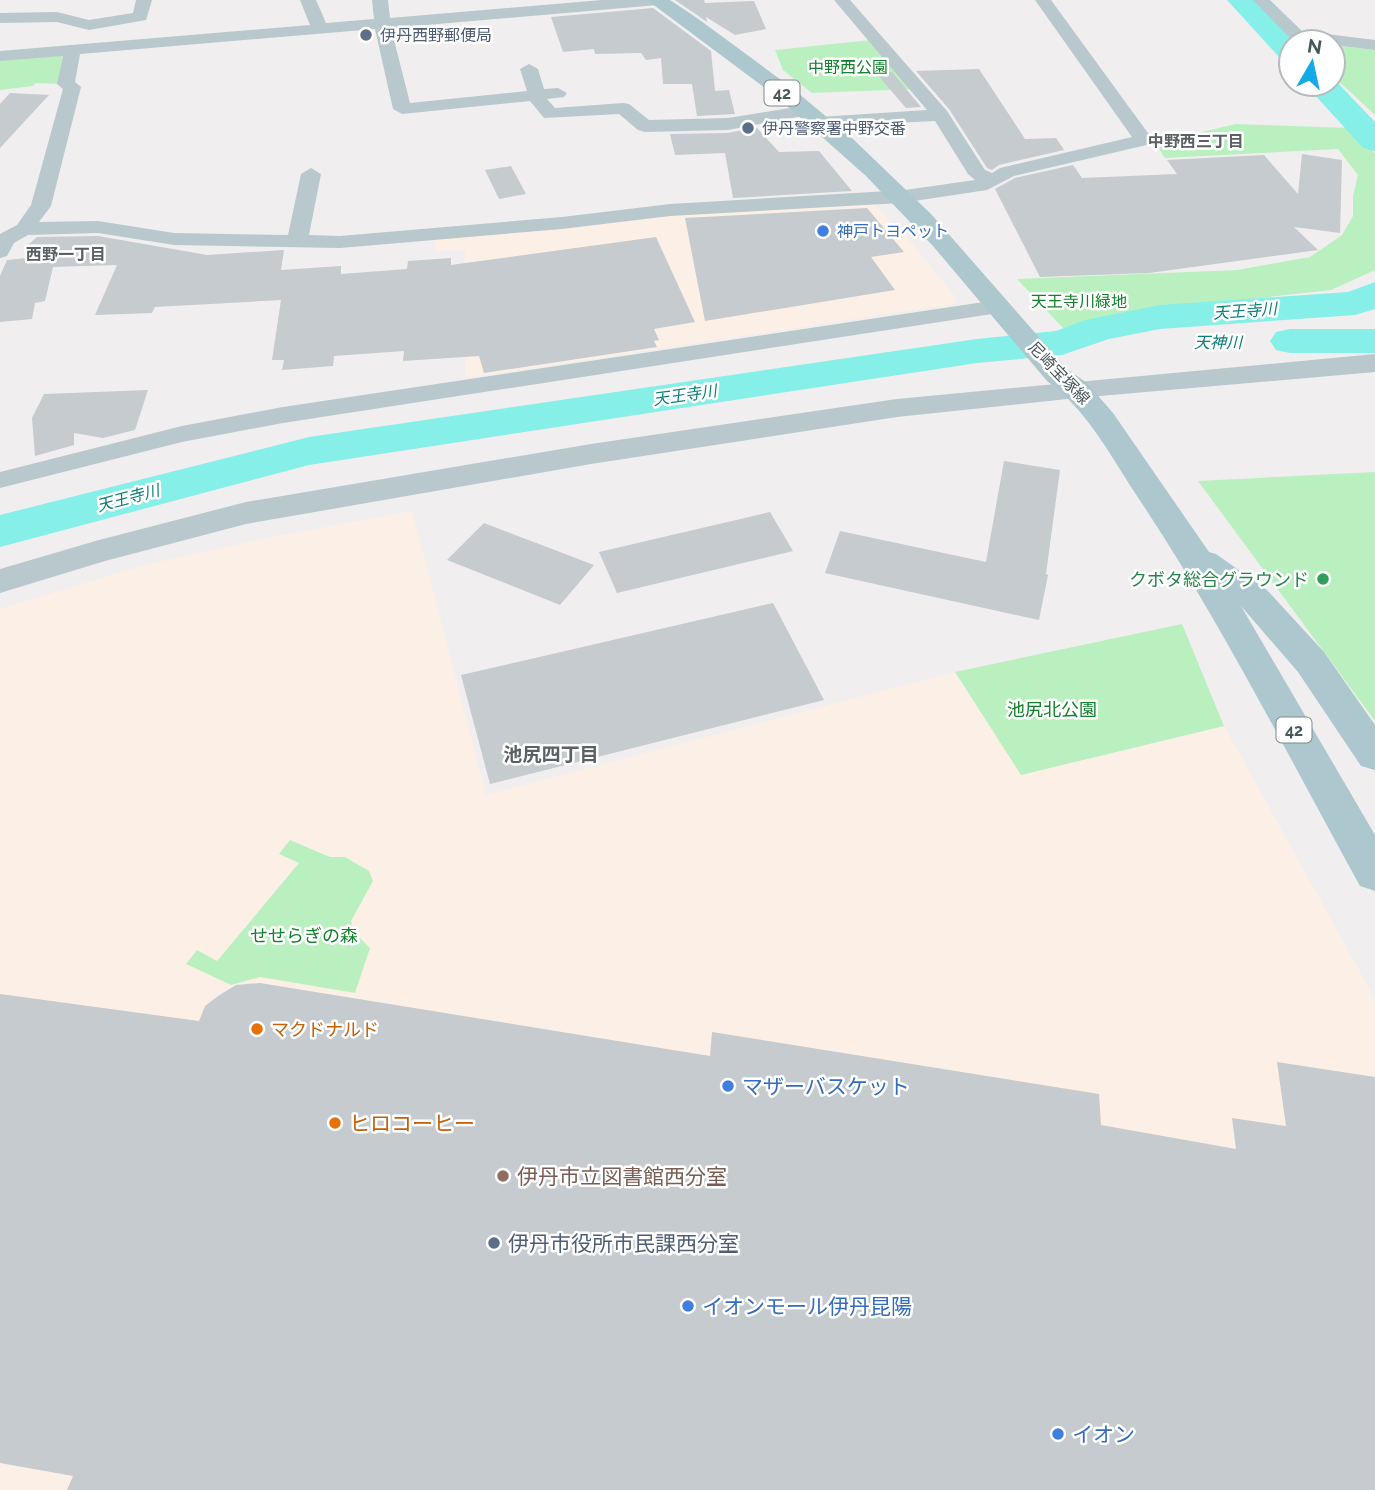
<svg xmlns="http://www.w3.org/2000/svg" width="1375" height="1490" viewBox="0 0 1375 1490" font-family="Raleway,'Noto Sans JP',sans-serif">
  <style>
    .commercial { fill: #fcf0e6 }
    .green { fill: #baf0c0 }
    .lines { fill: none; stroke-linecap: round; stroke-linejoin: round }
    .river { fill: #86efe8; fill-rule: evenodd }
    .building { fill: #c5cbce }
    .minor { fill: #b9c8cc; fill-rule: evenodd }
    .tertiary { fill: #b9c8cc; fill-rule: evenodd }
    .primary { fill: #adc7ce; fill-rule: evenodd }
    .service-dot { fill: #5c6f8a; stroke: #fff; stroke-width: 2.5 }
    .shop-dot { fill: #3f7fe0; stroke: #fff; stroke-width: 2.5 }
    .leisure-dot { fill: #2e9e5b; stroke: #fff; stroke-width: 2.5 }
    .food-dot { fill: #e8710a; stroke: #fff; stroke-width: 2.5 }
    .education-dot { fill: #8d6e63; stroke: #fff; stroke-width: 2.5 }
    .labels { text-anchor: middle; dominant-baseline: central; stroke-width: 5; stroke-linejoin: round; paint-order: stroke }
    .far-service-label { font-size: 16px; fill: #4e5e75; stroke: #fff; text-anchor: start }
    .far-park-label { font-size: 16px; fill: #13802b; stroke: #fff }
    .shield { fill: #fff; stroke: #7e8a8d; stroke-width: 2 }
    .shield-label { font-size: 16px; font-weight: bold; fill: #46585c }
    .far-neighbourhood-label { font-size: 16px; font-weight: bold; fill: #5a6163; stroke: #fff }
    .far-shop-label { font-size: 16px; fill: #366cbe; stroke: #fff; text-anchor: start }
    .far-water-label { font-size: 16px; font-style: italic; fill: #0a7f76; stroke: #fff }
    .far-street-label { font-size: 16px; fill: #46585c; stroke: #fff }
    .leisure-label { font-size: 18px; fill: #27864d; stroke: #fff; text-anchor: end }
    .park-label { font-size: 18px; fill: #13802b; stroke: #fff }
    .food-label { font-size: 18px; fill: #c56008; stroke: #fff; text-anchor: start }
    .neighbourhood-label { font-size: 19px; font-weight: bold; fill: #5a6163; stroke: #fff }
    .near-shop-label { font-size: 21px; fill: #366cbe; stroke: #fff; text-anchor: start }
    .near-food-label { font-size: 21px; fill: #c56008; stroke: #fff; text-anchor: start }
    .near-education-label { font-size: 21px; fill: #785e54; stroke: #fff; text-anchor: start }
    .near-service-label { font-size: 21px; fill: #4e5e75; stroke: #fff; text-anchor: start }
  </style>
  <rect width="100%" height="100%" fill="#f1eeef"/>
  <path class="commercial" d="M 871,201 L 908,239 L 957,299 L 953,304 L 465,378 L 465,250 L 435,251 L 436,239 L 674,212 Z
    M 412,511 L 486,795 L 955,672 L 1021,775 L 1224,726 L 1375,999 L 1375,1490 L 0,1490 L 0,609 L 145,565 L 272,537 Z"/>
  <path class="green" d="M 871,40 L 915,89 L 812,93 L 783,70 L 775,50 Z
    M 1333,45 L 1375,50 L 1375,115 L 1333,76 Z
    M 63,53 L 58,84 L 36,83 L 33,86 L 0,90 L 0,58 Z
    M 1236,124 L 1350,128 L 1375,153 L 1375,270 L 1331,290 L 1171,308 L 1064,329 L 1017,279 L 1237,270 L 1310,257 L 1342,235 L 1353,216 L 1353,196 L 1358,175 L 1338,149 L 1165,158 L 1155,143 Z
    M 1375,472 L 1375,721 L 1198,481 Z
    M 1182,624 L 1224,726 L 1021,775 L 955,672 Z
    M 290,840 L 330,857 L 345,857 L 369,871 L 373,881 L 351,921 L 354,932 L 370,948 L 355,993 L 260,977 L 231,985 L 186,964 L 197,950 L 217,961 L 299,863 L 279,854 Z"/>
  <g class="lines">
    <path class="river" d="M 1227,0 L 1257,0 L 1298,42 L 1291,42 L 1291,61 L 1280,58 Z
      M 1333,78 L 1375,122 L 1375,151 L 1363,148 L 1305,84 L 1333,84 Z
      M 1375,282 L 1375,309 L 1355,315 L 1160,329 L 1109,339 L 1062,355 L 977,363 L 309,465 L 0,547 L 0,515 L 309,437 L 977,339 L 1056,331 L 1085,320 L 1160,305 L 1348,292 Z
      M 1290,329 L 1375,329 L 1375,353 L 1290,353 L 1276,350 L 1270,341 L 1276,332 Z"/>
  </g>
  <path class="building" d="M 675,0 L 704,0 L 705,3 L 754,1 L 766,29 L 735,35 L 706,17 L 707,22 Z
    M 653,8 L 711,51 L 715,91 L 729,90 L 735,114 L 697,116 L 692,84 L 663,84 L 661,58 L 646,60 L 641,53 L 595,54 L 594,49 L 563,52 L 551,17 Z
    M 979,69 L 1025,139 L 1056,138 L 1064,150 L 999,165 L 992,170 L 987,168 L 949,109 L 916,71 Z
    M 892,72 L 921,107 L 906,108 L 876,73 Z
    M 10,93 L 49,95 L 0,148 L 0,104 Z
    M 756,127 L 779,152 L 819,151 L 852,191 L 733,198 L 725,153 L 675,155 L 670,134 L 728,133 Z
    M 1302,154 L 1342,160 L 1340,233 L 1294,227 L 1318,250 L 1149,273 L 1040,277 L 995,189 L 1015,178 L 1073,165 L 1082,178 L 1177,174 L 1167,160 L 1264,155 L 1298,194 Z
    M 511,166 L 526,194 L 499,199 L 485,170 Z
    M 867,208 L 904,252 L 871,257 L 895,290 L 705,321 L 685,218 Z
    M 98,236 L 207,255 L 284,250 L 281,270 L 341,266 L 341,274 L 407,269 L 408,261 L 451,258 L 451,265 L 656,237 L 695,322 L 654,329 L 659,340 L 654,341 L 657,347 L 484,373 L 479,356 L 403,361 L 404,351 L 334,356 L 333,366 L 282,370 L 284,360 L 272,360 L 281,300 L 155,307 L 152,313 L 95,315 L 117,265 L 53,267 L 45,301 L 35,303 L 32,319 L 0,322 L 0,276 L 7,260 L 27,258 L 28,245 L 37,237 Z
    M 148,390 L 135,430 L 103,438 L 74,433 L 74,445 L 35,456 L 32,418 L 44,394 Z
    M 1004,461 L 1060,470 L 1046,574 L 1048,575 L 1039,620 L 825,573 L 840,531 L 986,562 Z
    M 770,512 L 793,551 L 617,593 L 599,552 Z
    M 484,523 L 594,565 L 560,605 L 447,560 Z
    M 773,603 L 824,700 L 490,784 L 461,675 Z
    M 260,983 L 710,1056 L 712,1032 L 1099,1094 L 1101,1125 L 1236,1149 L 1232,1118 L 1286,1126 L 1277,1062 L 1375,1077 L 1375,1490 L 67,1490 L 73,1476 L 0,1463 L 0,994 L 199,1021 L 205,1006 L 218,996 L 236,985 Z"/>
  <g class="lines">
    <path class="minor" d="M 136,0 L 152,0 L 146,20 L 89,30 L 57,22 L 0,23 L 0,13 L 57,12 L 89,20 L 133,13 Z
      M 300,0 L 316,0 L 326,23 L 374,19 L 372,0 L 388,0 L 390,18 L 602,0 L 666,0 L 658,5 L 391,28 L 410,103 L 527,91 L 520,69 L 529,64 L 538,69 L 544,89 L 558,88 L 567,93 L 564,97 L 547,99 L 555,108 L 623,103 L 629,104 L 649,120 L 728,118 L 803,106 L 812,111 L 803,116 L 728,130 L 645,132 L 638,130 L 619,114 L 544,118 L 530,101 L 402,114 L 393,109 L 375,29 L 80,54 L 75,82 L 81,87 L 51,206 L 39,222 L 98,221 L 174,233 L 288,235 L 301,174 L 311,168 L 321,174 L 309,235 L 340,236 L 562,217 L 670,204 L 905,190 L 975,180 L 968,174 L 935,121 L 813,127 L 810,123 L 819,117 L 927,110 L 834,0 L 850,0 L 947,111 L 985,170 L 992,173 L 1000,168 L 1132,137 L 1035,0 L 1051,0 L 1153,140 L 1151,144 L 1014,176 L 987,190 L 901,203 L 670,216 L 562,229 L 340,248 L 174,245 L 98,233 L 28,235 L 14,243 L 7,256 L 0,258 L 0,234 L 17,225 L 31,205 L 63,89 L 57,84 L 63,56 L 0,61 L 0,51 L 310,25 Z
      M 1253,0 L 1270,0 L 1302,31 L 1375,40 L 1375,50 L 1333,45 L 1333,42 L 1291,39 Z
      M 997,300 L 1005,302 L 1008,307 L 1005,312 L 283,423 L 182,442 L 0,488 L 0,472 L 182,426 L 283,407 Z"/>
    <path class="tertiary" d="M 1375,354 L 1375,372 L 1077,398 L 897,417 L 591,464 L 246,524 L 105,561 L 0,593 L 0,569 L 99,540 L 246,502 L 591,444 L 897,399 Z"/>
    <path class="primary" d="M 647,0 L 670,0 L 697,18 L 792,88 L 853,139 L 931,214 L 1067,369 L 1087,383 L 1113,413 L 1209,552 L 1216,554 L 1267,590 L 1324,652 L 1375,725 L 1375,770 L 1361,766 L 1298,672 L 1241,606 L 1375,835 L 1375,891 L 1360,886 C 1287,754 1219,618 1135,493 C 1109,453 1086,409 1047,381 L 933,246 L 866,176 L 777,97 Z"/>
  </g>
  <g class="service-dot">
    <circle cx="366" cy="35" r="7"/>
    <circle cx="748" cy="128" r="7"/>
    <circle cx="494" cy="1243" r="7"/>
  </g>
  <g class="shop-dot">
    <circle cx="823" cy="231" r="7"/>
    <circle cx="728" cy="1086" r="7"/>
    <circle cx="688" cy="1306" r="7"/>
    <circle cx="1058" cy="1434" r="7"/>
  </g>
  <circle class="leisure-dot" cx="1323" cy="579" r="7"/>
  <g class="food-dot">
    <circle cx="257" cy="1029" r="7"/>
    <circle cx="335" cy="1123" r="7"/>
  </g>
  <circle class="education-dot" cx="503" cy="1176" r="7"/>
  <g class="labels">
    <g class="far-service-label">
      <text x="380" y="35">伊丹西野郵便局</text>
      <text x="762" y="128">伊丹警察署中野交番</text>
    </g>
    <g class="far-park-label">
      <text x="848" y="67">中野西公園</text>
      <text x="1079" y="301">天王寺川緑地</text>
    </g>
    <g class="shield">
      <rect x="764.5" y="80.5" width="35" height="25" rx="5"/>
      <rect x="1276.5" y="717.5" width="35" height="25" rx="5"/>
    </g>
    <g class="shield-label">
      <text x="782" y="93">42</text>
      <text x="1294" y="730">42</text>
    </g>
    <g class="far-neighbourhood-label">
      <text x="1196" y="141">中野西三丁目</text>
      <text x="66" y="254">西野一丁目</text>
    </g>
    <g class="far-shop-label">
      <text x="837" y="231">神戸トヨペット</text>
    </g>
    <g class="far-water-label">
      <text transform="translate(1245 311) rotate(-4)">天王寺川</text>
      <text x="1218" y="342">天神川</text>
      <text transform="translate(685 395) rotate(-8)">天王寺川</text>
      <text transform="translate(128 498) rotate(-15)">天王寺川</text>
    </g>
    <g class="far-street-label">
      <text transform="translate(1059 373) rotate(46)">尼崎宝塚線</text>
    </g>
    <g class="leisure-label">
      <text x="1309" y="579">クボタ総合グラウンド</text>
    </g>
    <g class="park-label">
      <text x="1052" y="709">池尻北公園</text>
      <text x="304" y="935">せせらぎの森</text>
    </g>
    <g class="food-label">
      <text x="271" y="1029">マクドナルド</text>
    </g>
    <g class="neighbourhood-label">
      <text x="551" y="754">池尻四丁目</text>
    </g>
    <g class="near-shop-label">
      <text x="742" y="1086">マザーバスケット</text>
      <text x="702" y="1306">イオンモール伊丹昆陽</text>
      <text x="1072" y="1434">イオン</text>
    </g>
    <g class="near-food-label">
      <text x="349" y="1123">ヒロコーヒー</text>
    </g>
    <g class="near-education-label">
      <text x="517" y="1176">伊丹市立図書館西分室</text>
    </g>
    <g class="near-service-label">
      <text x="508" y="1243">伊丹市役所市民課西分室</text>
    </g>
  </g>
  <g transform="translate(1312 63) rotate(9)"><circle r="33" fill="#ffffff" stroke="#b5bcbe" stroke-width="2"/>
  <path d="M0-5L12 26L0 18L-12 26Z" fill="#12aae7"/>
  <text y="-10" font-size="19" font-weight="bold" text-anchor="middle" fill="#46585c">N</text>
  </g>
</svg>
